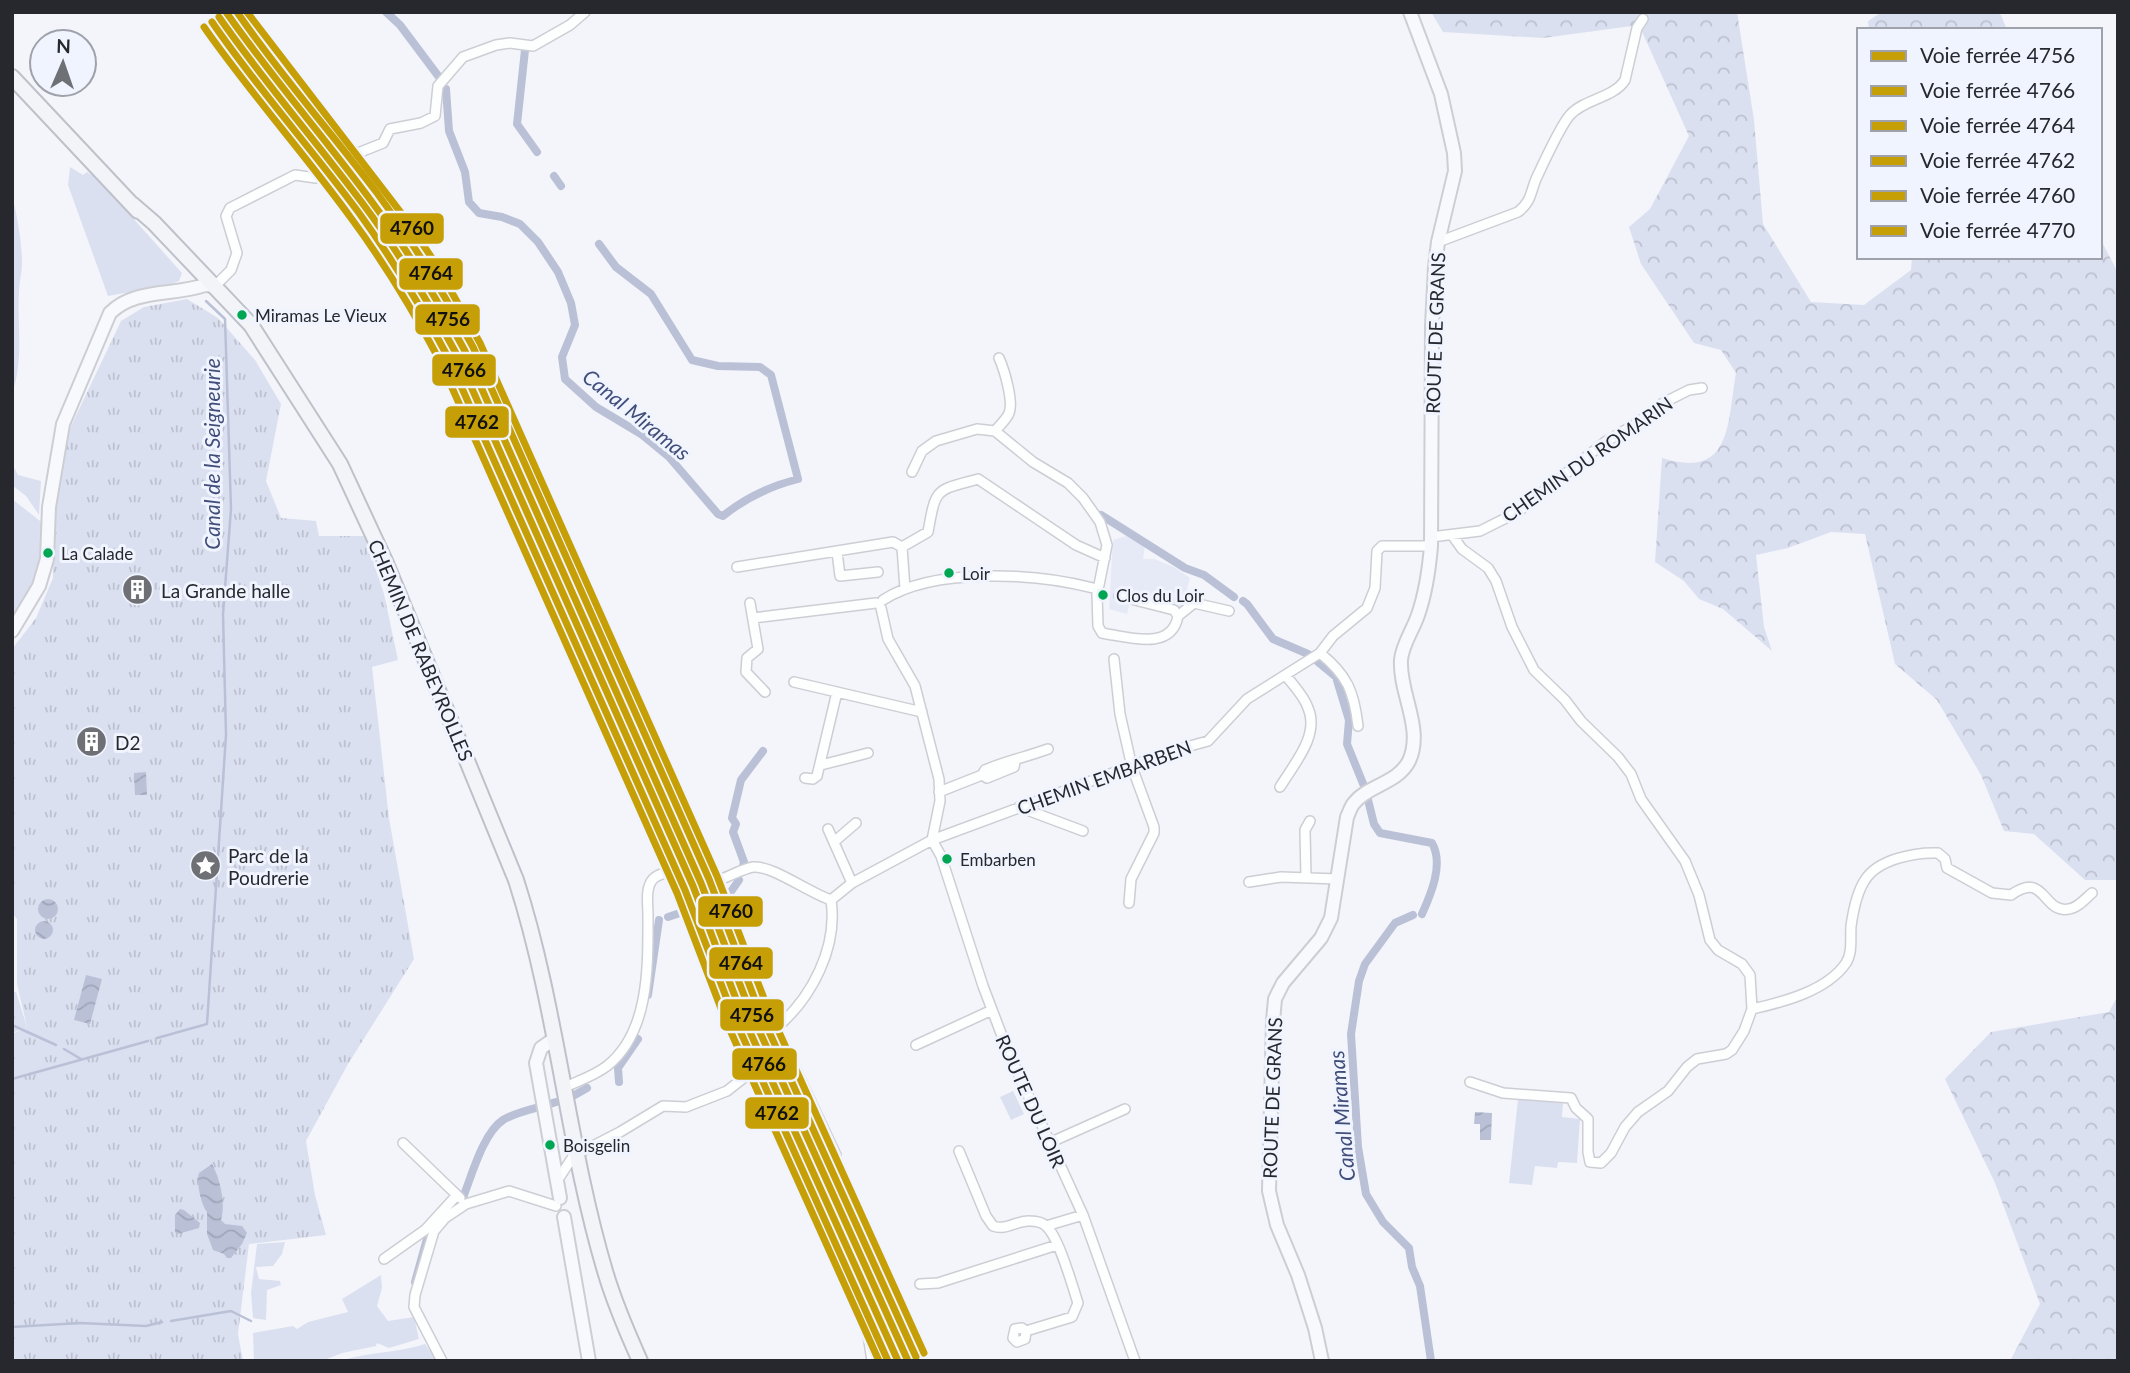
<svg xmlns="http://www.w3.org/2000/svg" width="2130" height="1373" viewBox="0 0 2130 1373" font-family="Lato,sans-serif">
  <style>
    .built { fill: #e6eaf7 }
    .grass { fill: #dbe0f1 }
    .forest { fill: url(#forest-crowns) }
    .park { fill: url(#park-tufts) }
    .water { fill: url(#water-waves) }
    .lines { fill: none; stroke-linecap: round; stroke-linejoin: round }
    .stream { stroke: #bac1d7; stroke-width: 2.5 }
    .canal { stroke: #bac1d7; stroke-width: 8 }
    .street-casing { stroke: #cdced4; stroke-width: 12 }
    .secondary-casing { stroke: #cdced4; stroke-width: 16 }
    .primary-casing { stroke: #bfc1ca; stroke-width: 18 }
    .street { stroke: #fdfefe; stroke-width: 9 }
    .secondary { stroke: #f8f9fc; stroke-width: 12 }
    .primary { stroke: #f3f4f8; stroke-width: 14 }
    .rail-1-casing { stroke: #f0f4fe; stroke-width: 12 }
    .rail-2-casing { stroke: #f0f4fe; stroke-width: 12 }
    .rail-3-casing { stroke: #f0f4fe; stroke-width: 12 }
    .rail-4-casing { stroke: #f0f4fe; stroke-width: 12 }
    .rail-5-casing { stroke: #f0f4fe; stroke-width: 12 }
    .rail-6-casing { stroke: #f0f4fe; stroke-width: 12 }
    .rail-1 { stroke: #c69e05; stroke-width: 7 }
    .rail-2 { stroke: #c69e05; stroke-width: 7 }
    .rail-3 { stroke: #c69e05; stroke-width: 7 }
    .rail-4 { stroke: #c69e05; stroke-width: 7 }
    .rail-5 { stroke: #c69e05; stroke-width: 7 }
    .rail-6 { stroke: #c69e05; stroke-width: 7 }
    .bus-dot { fill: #00a651; stroke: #f0f4fe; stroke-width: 2.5 }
    .labels { text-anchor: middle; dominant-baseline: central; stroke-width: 6; stroke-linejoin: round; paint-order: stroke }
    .bus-label { font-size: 17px; fill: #26282e; stroke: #f0f4fe; text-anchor: start }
    .street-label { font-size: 19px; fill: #26282e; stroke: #f0f4fe }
    .poi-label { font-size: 19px; fill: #26282e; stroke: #f0f4fe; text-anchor: start }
    .water-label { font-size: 21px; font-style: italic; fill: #414e7a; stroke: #f0f4fe }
    .line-badge { stroke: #f0f4fe; stroke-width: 2.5 }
    .pale-badge-label { font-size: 19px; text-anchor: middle; font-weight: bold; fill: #111 }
  </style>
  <defs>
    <pattern id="forest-crowns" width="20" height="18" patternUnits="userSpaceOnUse" patternTransform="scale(1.75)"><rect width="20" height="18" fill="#dbe0f1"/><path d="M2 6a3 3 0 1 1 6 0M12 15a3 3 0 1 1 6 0" fill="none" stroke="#bcc0cf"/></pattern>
    <pattern id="park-tufts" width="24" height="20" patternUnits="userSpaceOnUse" patternTransform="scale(1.75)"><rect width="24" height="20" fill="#dbe0f1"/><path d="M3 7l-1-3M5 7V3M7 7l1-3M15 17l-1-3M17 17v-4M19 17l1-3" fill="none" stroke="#bcc0cf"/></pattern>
    <pattern id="water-waves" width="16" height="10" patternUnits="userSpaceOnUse" patternTransform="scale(1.75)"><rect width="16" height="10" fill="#bac1d7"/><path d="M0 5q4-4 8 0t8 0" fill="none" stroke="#a0a6b9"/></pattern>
  </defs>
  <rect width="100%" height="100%" fill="#f4f5fa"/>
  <path class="built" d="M 214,12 L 242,12 L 306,97 L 349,151 L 332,164 Z
    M 354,159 L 411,230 L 450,296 L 489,373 L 690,830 L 733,935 L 712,945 L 668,839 L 468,388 L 427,304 L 337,170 Z
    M 1126,536 L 1145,546 L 1143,559 L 1154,559 L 1174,567 L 1190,578 L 1182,608 L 1131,597 L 1127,614 L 1109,609 L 1113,540 Z
    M 737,945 L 767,1023 L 922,1361 L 901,1361 L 870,1296 L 717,955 Z"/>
  <path class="grass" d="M 70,167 L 83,175 L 87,172 L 98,179 L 182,273 L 179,281 L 169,285 L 108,296 L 68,185 Z
    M 12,194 C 17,217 22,240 22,264 C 22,273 19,282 19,291 C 17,326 24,360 12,394 Z
    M 12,464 L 18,475 L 41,481 L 39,515 L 26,496 L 12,485 Z
    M 12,499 L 44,524 L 41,560 L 35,577 L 12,620 Z
    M 1013,1091 L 1024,1114 L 1011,1120 L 1000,1097 Z
    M 1518,1099 L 1563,1103 L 1562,1117 L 1580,1119 L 1577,1163 L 1558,1162 L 1557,1168 L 1535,1166 L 1532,1185 L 1509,1183 Z
    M 285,1242 L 282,1254 L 273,1266 L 256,1267 L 259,1279 L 280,1281 L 281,1285 L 267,1290 L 266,1320 L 253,1318 L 251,1293 L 257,1244 Z
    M 381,1275 L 382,1288 L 377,1306 L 388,1321 L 414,1317 L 419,1339 L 389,1348 L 377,1343 L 376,1346 L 342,1353 L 322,1361 L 254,1361 L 253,1333 L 293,1326 L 297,1329 L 308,1322 L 348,1312 L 342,1299 Z
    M 425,1344 L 437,1361 L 340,1361 C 368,1352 397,1353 425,1344 Z"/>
  <path class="forest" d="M 1431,12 L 1737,12 L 1754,120 L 1763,224 L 1811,302 L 1864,305 L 1911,270 L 1912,257 L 2100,257 L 2100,238 L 2118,273 L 2118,880 L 2085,880 L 2034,834 L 2004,831 L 1981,775 L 1937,700 L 1895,664 L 1865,534 L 1831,532 L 1788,548 L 1756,555 L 1764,627 L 1772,651 L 1723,609 L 1699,599 L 1684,581 L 1655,562 L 1662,458 C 1732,480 1727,424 1736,373 L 1721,350 L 1694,343 L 1641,264 L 1629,227 L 1650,209 L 1689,136 L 1639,25 L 1543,38 L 1443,32 Z
    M 1882,12 L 1994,12 L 2001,15 L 2007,30 L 1869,30 L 1868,21 Z
    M 12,992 L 16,992 L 27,1027 L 12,1033 Z
    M 2118,995 L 2118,1361 L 2010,1361 L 2040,1304 L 1995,1183 L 1945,1079 L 1991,1032 L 2109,1012 Z"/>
  <path class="park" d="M 187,299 L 218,318 L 255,360 L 281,404 L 266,481 L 281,518 L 316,521 L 319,536 L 365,536 L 384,594 L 398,660 L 372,667 L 389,818 L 414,959 L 348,1064 L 306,1141 L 315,1195 L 326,1235 L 249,1244 L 238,1334 L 243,1361 L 12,1361 L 12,1034 L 27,1027 L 17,984 L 17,919 L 12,913 L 12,649 L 36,618 L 53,578 L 52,502 L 62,445 L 121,321 L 144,307 Z"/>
  <path class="water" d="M 146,772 L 147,795 L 135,795 L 134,773 Z
    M38 909a10 10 0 1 1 20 0a10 10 0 1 1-20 0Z
    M35 930a9 9 0 1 1 18 0a9 9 0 1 1-18 0Z
    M 86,975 L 102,979 L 90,1024 L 74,1020 Z
    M 1475,1112 L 1492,1113 L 1491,1140 L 1480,1140 L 1480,1124 L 1474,1124 Z
    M 212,1164 C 220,1178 226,1204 221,1220 L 225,1224 L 242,1226 L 247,1233 L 242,1244 L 231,1258 L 227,1258 L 224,1254 L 213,1250 L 207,1234 L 207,1212 C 201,1205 196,1182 199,1173 Z
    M 180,1209 L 184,1210 L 200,1223 L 199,1228 L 178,1234 L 175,1232 L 175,1215 Z"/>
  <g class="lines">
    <path class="stream" d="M 12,1025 L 56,1045
      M 157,1038 L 207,1024 L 226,735 L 223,614 L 231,509 L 225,319 L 206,301
      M 64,1049 L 81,1059
      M 12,1079 L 148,1041
      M 171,1321 L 231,1311 L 251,1321
      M 12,1327 L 80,1323 L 146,1326 L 162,1322"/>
    <path class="canal" d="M 386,12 L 400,25 L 439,77
      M 525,50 L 517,124 L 537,152
      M 446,89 L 449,131 L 465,172 L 469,202 L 479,213 L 502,217 L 520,224 L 538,242 L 558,272 L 571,303 L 575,325 L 562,357 L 565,379 L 596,407 L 641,434 L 669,457 L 718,514 L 723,516 C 745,498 771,486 798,479 L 771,375 L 760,367 L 718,366 L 692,360 L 651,294 L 616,267 L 599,244
      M 554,176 L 561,186
      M 1101,515 L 1185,568 L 1204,575 L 1234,597
      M 1243,601 L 1247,604 L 1273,639 L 1308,654
      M 1318,662 L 1336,677 L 1349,720 L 1347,744 L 1364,786
      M 1368,800 L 1374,824 L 1380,833 L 1432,843 C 1444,864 1431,894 1422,914
      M 743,866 L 744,862 L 733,832 L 736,824 L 732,818 L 741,780 L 763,751
      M 730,893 L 739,880
      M 1413,915 L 1395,923 L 1365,964 L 1359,981 L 1351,1034 L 1358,1147 L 1366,1194 L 1383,1222 L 1409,1248 L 1412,1267 L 1420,1286 L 1431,1361
      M 668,917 L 686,911
      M 648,995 L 659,920
      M 619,1082 L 618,1068 L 638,1039
      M 573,1096 L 587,1088
      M 457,1201 L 464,1195 C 472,1174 484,1132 503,1120 C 517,1111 539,1108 556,1102
      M 415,1282 L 430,1228"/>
    <defs>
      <path id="street" d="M 348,157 L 383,143 L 390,129 L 421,123 L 435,116 L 438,86 L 463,57 L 496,45 L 510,43 L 533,46 L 570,25 L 585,12
        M 1438,242 L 1518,212 C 1531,202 1530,194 1536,179 C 1542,166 1561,125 1570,115 C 1584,99 1614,98 1625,80 L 1637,28 L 1643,19
        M 212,285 L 215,286 L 231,270 L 237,253 L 226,216 L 230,208 L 295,175 L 316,178 L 334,166
        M 995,431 C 999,426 1007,419 1009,413 C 1014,402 1004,369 999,358
        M 912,472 L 922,451 L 936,441 L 977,429 L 995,431 L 1033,462 L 1068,483 L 1083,498 L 1100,522 L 1107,545 L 1099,585
        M 1452,535 L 1462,549 L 1488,568 L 1496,581 L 1512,627 L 1534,670 L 1565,700 L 1581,721 L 1618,757 L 1631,774 L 1641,799 L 1685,861 L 1699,895 L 1710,940 L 1718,950 L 1742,964 L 1750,975 L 1752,1009 L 1744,1031 L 1732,1050 L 1726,1054 L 1697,1059 L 1687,1067 L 1668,1091 L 1638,1112 L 1625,1127 L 1611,1153 L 1601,1163 L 1590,1162 L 1588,1152 L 1588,1119 L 1576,1108 L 1571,1098 L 1503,1093 L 1470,1082
        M 1431,537 L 1480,531 L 1518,512 L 1605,442 L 1636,424 L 1663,403 L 1689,390 L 1702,388
        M 902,547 L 928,532 C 936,487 935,491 978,479 L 1076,545 L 1105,558
        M 837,552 L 840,576 L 878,572
        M 737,567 L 893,542 L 902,547 L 905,589
        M 1097,594 L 1098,626 L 1102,633 L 1107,634 C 1132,638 1172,650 1178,616
        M 1119,596 L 1174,610 L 1178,616 L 1194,603 L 1229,611
        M 883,600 C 934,567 1036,573 1093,588
        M 750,603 L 758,649 L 747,658 L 746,672 L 765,692
        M 881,608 L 888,639 L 915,686 L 939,779 L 940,801 L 932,840
        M 753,618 L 876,603
        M 1320,653 C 1347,675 1354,691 1358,726
        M 1114,659 L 1120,714 L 1132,767 L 1154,827 L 1154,833 L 1131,879 L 1129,903
        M 794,682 L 922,712
        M 821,765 L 868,753
        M 982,775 L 987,778 L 1014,767 L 1015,762
        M 805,778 L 813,779 L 817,776 L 837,692
        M 1280,787 C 1294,764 1320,735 1308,708 C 1304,696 1294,686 1286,676
        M 939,792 L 982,775 L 985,770 C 1006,761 1026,757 1048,749
        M 1019,807 L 1083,831
        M 828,829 L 852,883
        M 932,840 L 941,856 L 983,986 L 1007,1049 L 1083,1215 L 1135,1361
        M 835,841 L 856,823
        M 699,864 L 704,860 L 709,863 L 772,1019 L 836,1155
        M 715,876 L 721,879 C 731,876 742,869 753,867 C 772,865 809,893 831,900
        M 1306,878 L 1305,830 L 1310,821
        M 1249,882 L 1281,877 L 1338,879
        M 831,900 L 852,883 L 932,840 L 1172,751 L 1208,741 L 1247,699 L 1320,653 L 1333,636 L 1367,608 L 1375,588 L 1377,551 L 1382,546 L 1431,546
        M 740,937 L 712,950 L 709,955 L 758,1060 L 796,1154 L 862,1295 L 872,1361
        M 1752,1009 C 1783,1002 1827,991 1846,963 C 1853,952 1850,938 1851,926 C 1853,912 1857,892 1865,880 C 1878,859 1916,852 1938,853 L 1945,859 L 1947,868 L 1992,893 L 2011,895 C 2046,870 2042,914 2069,909 C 2078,908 2086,898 2092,893
        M 776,1028 C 812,998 838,947 831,900
        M 916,1045 L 992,1010
        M 563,1088 C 578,1081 594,1076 607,1066 C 650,1032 648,965 648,915 C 648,904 645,888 653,879 C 660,872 675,871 684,869
        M 403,1143 L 460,1198
        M 1049,1143 L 1125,1109
        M 959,1151 L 986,1216 L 993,1226 C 1006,1231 1017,1220 1030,1221 C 1036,1221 1042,1222 1046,1226 C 1059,1237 1072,1285 1078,1303 L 1072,1317 L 1026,1331 L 1022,1328 L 1015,1329 L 1013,1338 L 1017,1342 L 1025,1339 L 1026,1331
        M 577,1154 L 620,1132 L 663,1106 L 686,1107 L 727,1091 L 760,1065
        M 557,1181 L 576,1152
        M 1046,1226 L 1083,1215
        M 384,1259 L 425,1230 L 457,1195
        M 920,1284 L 938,1283 L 1057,1245
        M 442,1361 L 414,1307 L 415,1295 L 434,1231 L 445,1218 L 466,1204 L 509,1191 L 556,1206"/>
      <path id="secondary" d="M 12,631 L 39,586 L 47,559 L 49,507 L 63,424 L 110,313 C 135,288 173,296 205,285 L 215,286
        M 554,1039 L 541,1048 L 536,1063 L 560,1198
        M 564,1217 L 589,1361
        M 1322,1361 L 1315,1328 L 1298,1275 L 1277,1225 L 1269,1191 L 1273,1021 L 1275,999 L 1283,983 L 1321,938 L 1331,918 L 1347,817 C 1349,813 1351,806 1354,803 C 1368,785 1397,784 1409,761 C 1424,729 1399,693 1401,660 C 1402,645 1413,630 1418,615 C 1426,592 1429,570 1431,546 L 1432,326 L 1435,267 L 1438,242 L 1455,171 L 1454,153 L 1441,94 L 1410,12"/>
      <path id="primary" d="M 12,77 L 138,211
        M 132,204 L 154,223 L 251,325 L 340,464 L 385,561 L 516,880 C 557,1007 567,1143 605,1271 C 614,1302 627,1332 640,1361"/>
    </defs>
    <use href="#street" class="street-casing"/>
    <use href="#secondary" class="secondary-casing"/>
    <use href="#primary" class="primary-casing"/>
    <use href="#street" class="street"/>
    <use href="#secondary" class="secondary"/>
    <use href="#primary" class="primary"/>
    <defs>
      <path id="rail-1" d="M 226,12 C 272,78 325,138 372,202 C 407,249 437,299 465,351 L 701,883 L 749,1008 L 908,1361"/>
      <path id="rail-2" d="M 219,17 C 264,82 316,141 363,204 C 399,252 429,303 457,355 L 693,886 L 741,1012 L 898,1361"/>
      <path id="rail-3" d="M 237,12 C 280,75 331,132 377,193 C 413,242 444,294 473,347 L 709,879 L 757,1005 L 916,1357"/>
      <path id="rail-4" d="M 212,22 C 257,88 311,148 359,213 C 393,260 422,308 449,359 L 685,890 L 733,1015 L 888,1361"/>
      <path id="rail-5" d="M 247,12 L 405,218 L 436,264 L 480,343 L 717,876 L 765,1001 L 924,1353"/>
      <path id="rail-6" d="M 204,27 C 250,93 304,153 351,218 C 385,264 414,312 441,363 L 677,893 L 725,1019 L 879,1361"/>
    </defs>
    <use href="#rail-1" class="rail-1-casing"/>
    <use href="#rail-2" class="rail-2-casing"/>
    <use href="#rail-3" class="rail-3-casing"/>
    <use href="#rail-4" class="rail-4-casing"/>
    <use href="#rail-5" class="rail-5-casing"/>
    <use href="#rail-6" class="rail-6-casing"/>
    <use href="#rail-1" class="rail-1"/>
    <use href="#rail-2" class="rail-2"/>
    <use href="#rail-3" class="rail-3"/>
    <use href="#rail-4" class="rail-4"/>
    <use href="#rail-5" class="rail-5"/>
    <use href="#rail-6" class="rail-6"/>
  </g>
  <defs>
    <symbol id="building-disc" viewBox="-11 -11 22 22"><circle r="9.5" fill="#6e7075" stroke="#f0f4fe"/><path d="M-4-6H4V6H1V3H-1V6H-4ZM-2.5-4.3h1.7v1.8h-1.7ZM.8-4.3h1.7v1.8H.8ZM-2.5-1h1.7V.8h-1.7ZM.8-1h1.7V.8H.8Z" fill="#fff"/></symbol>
    <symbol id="sight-disc" viewBox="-11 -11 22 22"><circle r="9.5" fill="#6e7075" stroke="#f0f4fe"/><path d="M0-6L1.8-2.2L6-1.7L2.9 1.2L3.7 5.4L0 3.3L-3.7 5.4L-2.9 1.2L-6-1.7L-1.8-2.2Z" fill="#fff"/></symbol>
  </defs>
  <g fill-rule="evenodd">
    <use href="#building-disc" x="120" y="572" width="35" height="35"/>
    <use href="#building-disc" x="74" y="724" width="35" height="35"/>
    <use href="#sight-disc" x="188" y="848" width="35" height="35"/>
  </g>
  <g class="bus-dot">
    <circle cx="242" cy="315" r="6"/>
    <circle cx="48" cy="553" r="6"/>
    <circle cx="949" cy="573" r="6"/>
    <circle cx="1103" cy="595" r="6"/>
    <circle cx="947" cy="859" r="6"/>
    <circle cx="550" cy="1145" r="6"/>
  </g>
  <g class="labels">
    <g class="bus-label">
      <text x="255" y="315">Miramas Le Vieux</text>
      <text x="61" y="553">La Calade</text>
      <text x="962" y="573">Loir</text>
      <text x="1116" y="595">Clos du Loir</text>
      <text x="960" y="859">Embarben</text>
      <text x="563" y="1145">Boisgelin</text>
    </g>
    <g class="street-label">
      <text transform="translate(1435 333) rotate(-88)">ROUTE DE GRANS</text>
      <text transform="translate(1587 459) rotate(-35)">CHEMIN DU ROMARIN</text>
      <text transform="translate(421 650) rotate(67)">CHEMIN DE RABEYROLLES</text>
      <text transform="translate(1104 777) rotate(-20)">CHEMIN EMBARBEN</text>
      <text transform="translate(1272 1098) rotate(-88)">ROUTE DE GRANS</text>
      <text transform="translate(1031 1101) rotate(66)">ROUTE DU LOIR</text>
    </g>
    <g class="poi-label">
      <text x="161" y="590">La Grande halle</text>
      <text x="115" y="742">D2</text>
      <text x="228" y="855">Parc de la<tspan x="228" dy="22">Poudrerie</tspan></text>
    </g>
    <g class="water-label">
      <text transform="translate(637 414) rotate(39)">Canal Miramas</text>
      <text transform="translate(211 454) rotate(-90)">Canal de la Seigneurie</text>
      <text transform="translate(1341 1116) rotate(-95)">Canal Miramas</text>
    </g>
  </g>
  <g class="line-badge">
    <rect x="379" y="212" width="66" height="33" rx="7" fill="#c69e05"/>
    <rect x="398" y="257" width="66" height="34" rx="7" fill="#c69e05"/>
    <rect x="414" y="303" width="67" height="33" rx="7" fill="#c69e05"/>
    <rect x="431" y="353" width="66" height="34" rx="7" fill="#c69e05"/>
    <rect x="444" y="405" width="66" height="34" rx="7" fill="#c69e05"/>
    <rect x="697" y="895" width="67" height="33" rx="7" fill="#c69e05"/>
    <rect x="708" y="946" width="66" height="34" rx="7" fill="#c69e05"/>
    <rect x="719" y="998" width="66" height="34" rx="7" fill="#c69e05"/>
    <rect x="731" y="1047" width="67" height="34" rx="7" fill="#c69e05"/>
    <rect x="744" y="1096" width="66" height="34" rx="7" fill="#c69e05"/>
  </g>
  <g class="pale-badge-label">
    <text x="412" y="235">4760</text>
    <text x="431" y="280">4764</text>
    <text x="448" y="326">4756</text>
    <text x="464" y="377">4766</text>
    <text x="477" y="429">4762</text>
    <text x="731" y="918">4760</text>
    <text x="741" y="970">4764</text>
    <text x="752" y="1022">4756</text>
    <text x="764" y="1071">4766</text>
    <text x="777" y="1120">4762</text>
  </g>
  <rect width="2130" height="1373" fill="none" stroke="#26282e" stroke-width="28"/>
  <rect x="1857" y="28" width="245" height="231" fill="#f0f4fe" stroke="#9fa2ab" stroke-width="2"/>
  <rect x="1871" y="51" width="35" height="10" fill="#c69e05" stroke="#9fa2ab" stroke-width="2"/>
  <text x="1920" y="63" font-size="21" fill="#26282e">Voie ferrée 4756</text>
  <rect x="1871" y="86" width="35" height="10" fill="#c69e05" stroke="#9fa2ab" stroke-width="2"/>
  <text x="1920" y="98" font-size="21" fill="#26282e">Voie ferrée 4766</text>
  <rect x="1871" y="121" width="35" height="10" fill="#c69e05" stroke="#9fa2ab" stroke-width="2"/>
  <text x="1920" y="133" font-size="21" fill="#26282e">Voie ferrée 4764</text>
  <rect x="1871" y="156" width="35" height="10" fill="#c69e05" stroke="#9fa2ab" stroke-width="2"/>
  <text x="1920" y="168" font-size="21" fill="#26282e">Voie ferrée 4762</text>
  <rect x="1871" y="191" width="35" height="10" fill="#c69e05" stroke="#9fa2ab" stroke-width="2"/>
  <text x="1920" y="203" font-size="21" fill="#26282e">Voie ferrée 4760</text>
  <rect x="1871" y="226" width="35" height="10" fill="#c69e05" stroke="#9fa2ab" stroke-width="2"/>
  <text x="1920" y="238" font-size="21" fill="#26282e">Voie ferrée 4770</text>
  <g transform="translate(63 63) rotate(2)"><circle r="33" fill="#f0f4fe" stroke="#9fa2ab" stroke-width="2"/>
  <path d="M0-5L12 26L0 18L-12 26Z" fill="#6e7075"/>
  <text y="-10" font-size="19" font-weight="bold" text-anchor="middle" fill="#26282e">N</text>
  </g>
</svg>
